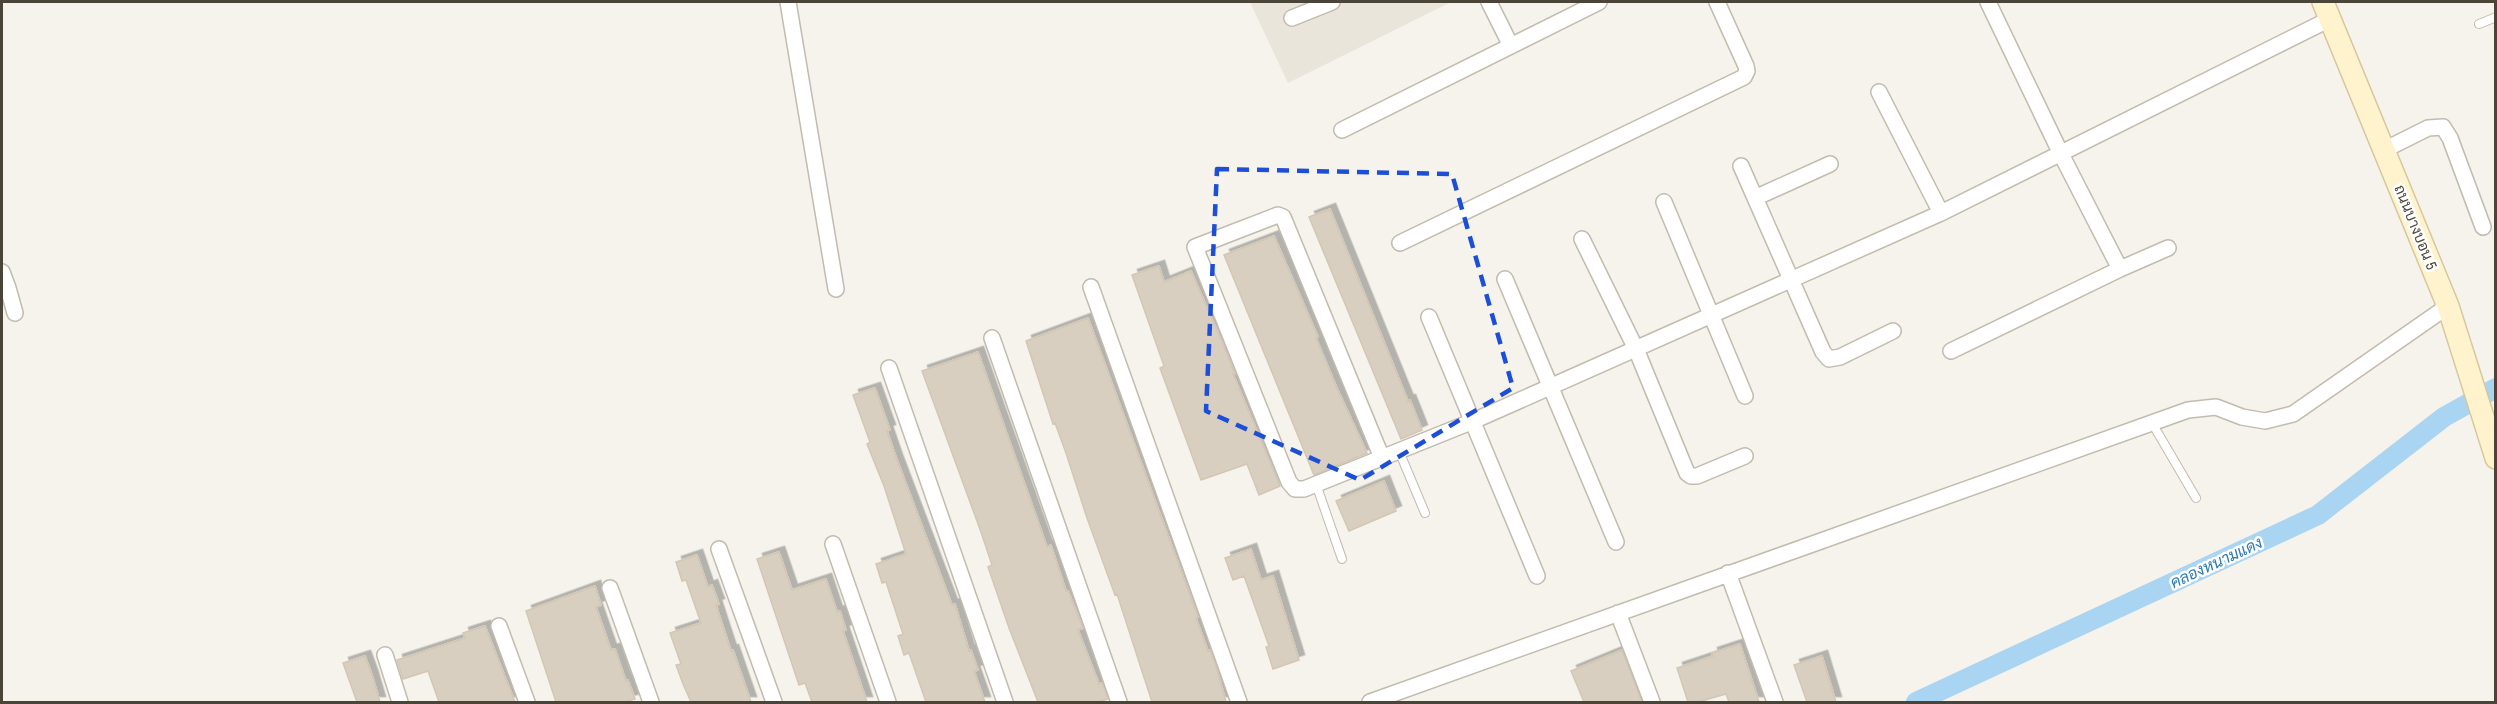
<svg xmlns="http://www.w3.org/2000/svg" width="2497" height="704" viewBox="0 0 2497 704" font-family="'Archivo Narrow',Sarabun,sans-serif">
  <style>
    .residential { fill: #eae5da }
    .lines { fill: none; stroke-linecap: round; stroke-linejoin: round }
    .canal { stroke: #a9d4f2; stroke-width: 20 }
    .building { fill: #d8cfc1; stroke: #d3c7b4; stroke-width: 1.5; filter: url(#shadow) }
    .lane-casing { stroke: #c2bbae; stroke-width: 10 }
    .street-casing { stroke: #c2bbae; stroke-width: 18 }
    .secondary-casing { stroke: #d6c79b; stroke-width: 24 }
    .lane { stroke: #fff; stroke-width: 8 }
    .street { stroke: #fff; stroke-width: 15 }
    .secondary { stroke: #fff3cd; stroke-width: 21 }
    .marked { fill: none; stroke: #1d4ed8; stroke-width: 4.5; stroke-dasharray: 12 8; stroke-linejoin: round }
    .labels { text-anchor: middle; dominant-baseline: central; stroke-width: 5; stroke-linejoin: round; paint-order: stroke }
    .street-label { font-size: 15px; fill: #4b4439; stroke: #fff }
    .water-label { font-size: 16px; font-style: italic; fill: #2e7ab2; stroke: #fff }
  </style>
  <defs>
    <filter id="shadow"><feDropShadow dx="5.5" dy="-5.5" stdDeviation="0" flood-color="#0004"/></filter>
  </defs>
  <rect width="100%" height="100%" fill="#f6f3ec"/>
  <path class="residential" d="M 1250,2 L 1451,2 L 1288,83 Z"/>
  <g class="lines">
    <path class="canal" d="M 1916,702 L 2318,515 L 2444,417 L 2496,388"/>
  </g>
  <path class="building" d="M 1330,209 L 1408,401 L 1410,400 L 1422,430 L 1401,439 L 1309,217 Z
    M 1274,236 L 1318,337 L 1316,338 L 1336,386 L 1367,453 L 1314,475 L 1224,255 Z
    M 1159,266 L 1164,282 L 1191,271 L 1223,344 L 1235,374 L 1233,374 L 1280,486 L 1259,495 L 1247,464 L 1201,480 L 1160,368 L 1164,366 L 1132,275 Z
    M 1088,318 L 1198,617 L 1196,618 L 1208,651 L 1210,650 L 1216,666 L 1226,702 L 1152,702 L 1117,594 L 1115,595 L 1087,518 L 1066,453 L 1055,423 L 1053,424 L 1026,341 Z
    M 978,352 L 1047,547 L 1051,545 L 1066,591 L 1068,591 L 1083,628 L 1078,630 L 1099,684 L 1102,683 L 1108,699 L 1098,702 L 1038,702 L 1009,628 L 988,567 L 992,565 L 981,532 L 922,371 Z
    M 875,388 L 890,430 L 887,431 L 897,460 L 952,605 L 955,604 L 969,651 L 971,650 L 978,670 L 974,671 L 985,702 L 926,702 L 909,653 L 904,655 L 898,636 L 903,634 L 886,582 L 882,583 L 876,564 L 906,554 L 884,486 L 867,444 L 870,442 L 853,395 Z
    M 1384,481 L 1396,511 L 1349,531 L 1336,501 Z
    M 1251,549 L 1261,580 L 1273,576 L 1299,660 L 1273,669 L 1266,647 L 1269,646 L 1244,576 L 1233,580 L 1225,558 Z
    M 779,552 L 792,590 L 826,579 L 837,612 L 840,611 L 846,630 L 843,631 L 867,702 L 812,702 L 805,683 L 799,685 L 757,559 Z
    M 697,555 L 708,587 L 712,585 L 719,604 L 716,605 L 731,651 L 733,650 L 751,702 L 691,702 L 683,684 L 676,665 L 681,664 L 670,633 L 701,623 L 686,580 L 682,581 L 676,562 Z
    M 595,586 L 601,605 L 596,607 L 611,650 L 615,649 L 626,681 L 628,680 L 635,699 L 624,702 L 556,702 L 526,611 Z
    M 485,626 L 515,702 L 439,702 L 428,671 L 403,679 L 397,660 L 465,638 L 463,633 Z
    M 1740,644 L 1759,702 L 1729,702 L 1726,694 L 1698,702 L 1688,702 L 1677,668 L 1713,656 L 1712,653 Z
    M 1622,650 L 1642,702 L 1584,702 L 1571,671 Z
    M 365,656 L 372,675 L 380,702 L 357,702 L 343,663 Z
    M 1822,656 L 1836,702 L 1807,702 L 1794,665 Z"/>
  <g class="lines">
    <defs>
      <path id="lane" d="M 2479,24 L 2496,17
        M 2152,423 L 2196,498
        M 1399,451 L 1425,513
        M 1316,484 L 1342,559"/>
      <path id="street" d="M 788,2 L 836,289
        M 1489,2 L 1511,46
        M 1292,18 L 1332,2
        M 1879,92 L 1941,213
        M 1342,130 L 1599,2
        M 2384,150 L 2428,128 L 2443,127 L 2450,138 L 2483,227
        M 1741,166 L 1823,352 L 1829,359 L 1840,357 L 1893,331
        M 1757,197 L 1830,164
        M 1664,202 L 1745,396
        M 1582,239 L 1636,349 L 1687,473 L 1691,476 L 1697,476 L 1745,456
        M 1400,243 L 1744,77 L 1747,71 L 1746,66 L 1717,2
        M 2120,269 L 2168,248
        M 2,272 L 8,288 L 15,313
        M 1505,279 L 1616,542
        M 1091,287 L 1239,702
        M 1429,317 L 1537,576
        M 992,338 L 1119,702
        M 1951,351 L 2120,269 L 2061,154 L 1988,2
        M 889,368 L 1005,702
        M 1382,458 L 1283,217 L 1278,215 L 1195,247 L 1289,482 L 1295,489 L 1304,489 L 1471,422 L 1941,213 L 2330,19
        M 833,544 L 888,702
        M 719,549 L 774,702
        M 1728,573 L 1775,702
        M 610,588 L 651,702
        M 1618,613 L 1652,702
        M 499,626 L 527,702
        M 385,655 L 400,702
        M 1370,702 L 2188,410 L 2216,407 L 2242,417 L 2265,421 L 2293,414 L 2448,306"/>
      <path id="secondary" d="M 2323,2 L 2448,306 L 2496,458"/>
    </defs>
    <use href="#lane" class="lane-casing"/>
    <use href="#street" class="street-casing"/>
    <use href="#secondary" class="secondary-casing"/>
    <use href="#lane" class="lane"/>
    <use href="#street" class="street"/>
    <use href="#secondary" class="secondary"/>
  </g>
  <path class="marked" d="M 1217,169 L 1452,174 L 1513,388 L 1360,480 L 1206,411 Z"/>
  <g class="labels">
    <g class="street-label">
      <text transform="translate(2416 227) rotate(68)">ถนนบางบอน 5</text>
    </g>
    <g class="water-label">
      <text transform="translate(2216 562) rotate(-25)">คลองหนามแดง</text>
    </g>
  </g>
  <rect width="2497" height="704" fill="none" stroke="#4b4439" stroke-width="6"/>
</svg>
